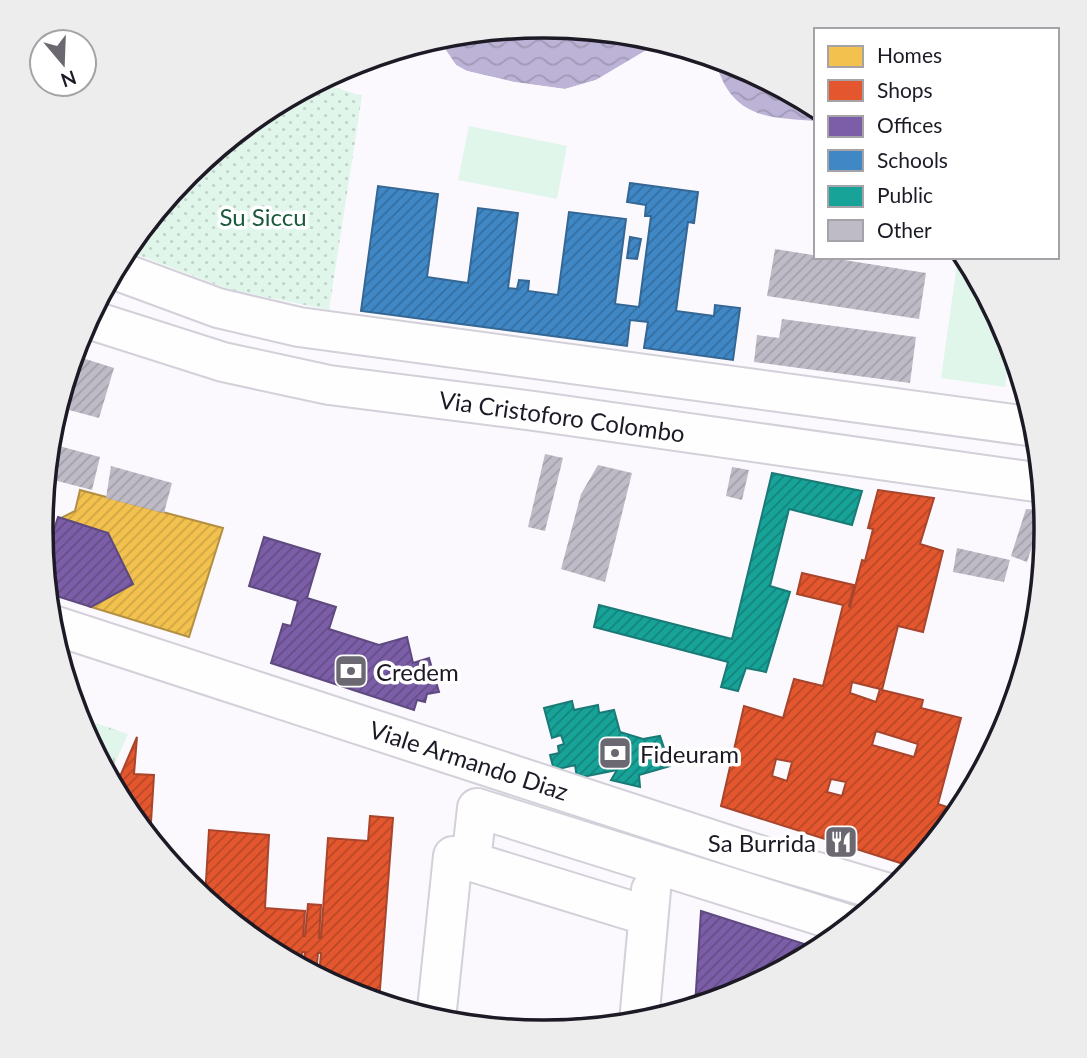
<svg xmlns="http://www.w3.org/2000/svg" width="1087" height="1058" viewBox="0 0 1087 1058" font-family="Lato,sans-serif">
  <style>
    .grass { fill: url(#grass-tufts) }
    .park { fill: url(#park-dots) }
    .pitch { fill: #e0f6eb }
    .water { fill: url(#water-waves) }
    .pier { fill: #fbf9fe }
    .homes { fill: url(#homes-hatch); stroke: #b28f42; stroke-width: 2 }
    .shops { fill: url(#shops-hatch); stroke: #a8452c; stroke-width: 2; fill-rule: evenodd }
    .offices { fill: url(#offices-hatch); stroke: #5f4a80; stroke-width: 2 }
    .schools { fill: url(#schools-hatch); stroke: #356795; stroke-width: 2 }
    .public { fill: url(#public-hatch); stroke: #197a76; stroke-width: 2 }
    .building { fill: url(#building-hatch) }
    .lines { fill: none; stroke-linecap: round; stroke-linejoin: round }
    .minor-casing { stroke: #d3d0d9; stroke-width: 42 }
    .major-casing { stroke: #d3d0d9; stroke-width: 42 }
    .minor { stroke: #fefeff; stroke-width: 38 }
    .major { stroke: #fefeff; stroke-width: 38 }
    .labels { text-anchor: middle; dominant-baseline: central; stroke-width: 7; stroke-linejoin: round; paint-order: stroke }
    .park-label { font-size: 24px; fill: #1a593c; stroke: #fff }
    .street-label { font-size: 24px; fill: #1d1a26; stroke: #fff }
    .poi-label { font-size: 24px; fill: #1d1a26; stroke: #fff; text-anchor: start }
    .rim { fill: none; stroke: #1d1a26; stroke-width: 3.5 }
  </style>
  <defs>
    <pattern id="grass-tufts" width="24" height="20" patternUnits="userSpaceOnUse" patternTransform="scale(1.75)"><rect width="24" height="20" fill="#e0f6eb"/><path d="M3 7l-1-3M5 7V3M7 7l1-3M15 17l-1-3M17 17v-4M19 17l1-3" fill="none" stroke="#c0d2c9"/></pattern>
    <pattern id="park-dots" width="8" height="8" patternUnits="userSpaceOnUse" patternTransform="scale(1.75)"><rect width="8" height="8" fill="#e0f6eb"/><path d="M2 2h.1M6 6h.1" fill="none" stroke="#c0d2c9" stroke-width="1.8" stroke-linecap="round"/></pattern>
    <pattern id="water-waves" width="16" height="10" patternUnits="userSpaceOnUse" patternTransform="scale(1.75)"><rect width="16" height="10" fill="#bcb3d6"/><path d="M0 5q4-4 8 0t8 0" fill="none" stroke="#a199b8"/></pattern>
    <pattern id="homes-hatch" width="6" height="6" patternUnits="userSpaceOnUse" patternTransform="scale(1.75)"><rect width="6" height="6" fill="#f2c14e"/><path d="M-1 1l2-2M0 6l6-6M5 7l2-2" fill="none" stroke="#cfa544"/></pattern>
    <pattern id="shops-hatch" width="6" height="6" patternUnits="userSpaceOnUse" patternTransform="scale(1.75)"><rect width="6" height="6" fill="#e4572e"/><path d="M-1 1l2-2M0 6l6-6M5 7l2-2" fill="none" stroke="#b84727"/></pattern>
    <pattern id="offices-hatch" width="6" height="6" patternUnits="userSpaceOnUse" patternTransform="scale(1.75)"><rect width="6" height="6" fill="#7b5ea7"/><path d="M-1 1l2-2M0 6l6-6M5 7l2-2" fill="none" stroke="#644d88"/></pattern>
    <pattern id="schools-hatch" width="6" height="6" patternUnits="userSpaceOnUse" patternTransform="scale(1.75)"><rect width="6" height="6" fill="#3f88c5"/><path d="M-1 1l2-2M0 6l6-6M5 7l2-2" fill="none" stroke="#346ea0"/></pattern>
    <pattern id="public-hatch" width="6" height="6" patternUnits="userSpaceOnUse" patternTransform="scale(1.75)"><rect width="6" height="6" fill="#17a398"/><path d="M-1 1l2-2M0 6l6-6M5 7l2-2" fill="none" stroke="#14847c"/></pattern>
    <pattern id="building-hatch" width="6" height="6" patternUnits="userSpaceOnUse" patternTransform="scale(1.75)"><rect width="6" height="6" fill="#bebbc7"/><path d="M-1 1l2-2M0 6l6-6M5 7l2-2" fill="none" stroke="#a3a0ab"/></pattern>
  </defs>
  <rect width="100%" height="100%" fill="#fbf9fe"/>
  <path class="grass" d="M 78,717 L 128,734 L 109,777 L 79,721 Z"/>
  <path class="park" d="M 319,82 L 362,96 L 329,310 L 228,289 L 125,250 L 188,173 L 265,111 Z"/>
  <path class="pitch" d="M 469,126 L 567,146 L 557,199 L 458,180 Z
    M 958,257 L 966,257 L 1008,337 L 1011,345 L 1005,387 L 941,378 Z"/>
  <path class="water" d="M 543,26 L 642,36 L 664,43 L 650,48 L 596,80 L 565,89 L 514,82 L 467,71 L 456,65 L 438,38 Z
    M 710,57 L 736,65 L 816,107 L 816,121 C 781,118 746,120 726,87 C 720,77 718,66 710,57 Z"/>
  <path class="pier" d="M 437,38 L 456,65 L 467,71 L 514,82 L 565,89 L 596,80 L 650,48 L 664,43 L 667,44 L 598,83 L 565,92 L 513,85 L 466,75 L 454,68 L 434,40 Z"/>
  <path class="homes" d="M 80,490 L 223,528 L 189,637 L 91,607 L 133,584 L 108,533 L 61,518 L 75,511 Z"/>
  <path class="shops" d="M 878,490 L 934,498 L 920,544 L 943,551 L 923,632 L 898,626 L 882,690 L 923,700 L 921,708 L 961,718 L 938,804 L 959,811 L 913,867 L 721,806 L 744,706 L 783,718 L 794,679 L 823,686 L 843,605 L 797,594 L 802,573 L 854,585 L 849,606 L 850,607 L 862,560 L 865,561 L 873,529 L 868,528 ZM 852,682 L 880,689 L 876,702 L 850,693 ZM 876,731 L 918,744 L 914,757 L 872,745 ZM 776,759 L 792,762 L 787,781 L 772,776 ZM 831,779 L 846,782 L 842,796 L 827,792 Z
    M 137,737 L 134,774 L 154,775 L 150,838 L 125,808 L 115,788 Z
    M 370,816 L 393,818 L 379,1002 L 351,993 L 319,976 L 321,953 L 318,953 L 316,975 L 303,968 L 305,952 L 302,952 L 301,967 L 264,947 L 205,898 L 209,830 L 269,835 L 265,908 L 305,911 L 303,936 L 305,936 L 308,904 L 321,905 L 319,938 L 321,938 L 328,838 L 368,841 Z"/>
  <path class="offices" d="M 58,517 L 108,533 L 133,584 L 91,607 L 47,593 L 42,544 L 45,545 L 48,534 L 52,536 Z
    M 264,537 L 320,554 L 307,598 L 336,607 L 329,629 L 379,645 L 407,637 L 413,663 L 429,658 L 439,692 L 427,694 L 425,702 L 417,700 L 414,710 L 271,663 L 283,624 L 291,626 L 298,601 L 249,586 Z
    M 701,911 L 820,949 L 736,994 L 695,1006 Z"/>
  <path class="schools" d="M 630,183 L 698,192 L 694,223 L 688,222 L 676,311 L 714,316 L 715,305 L 740,308 L 733,360 L 644,348 L 648,322 L 630,320 L 627,346 L 361,311 L 378,186 L 438,194 L 427,277 L 468,283 L 478,208 L 518,213 L 508,288 L 517,289 L 519,280 L 529,281 L 528,291 L 558,295 L 569,212 L 626,219 L 615,304 L 639,307 L 651,216 L 645,216 L 646,205 L 627,202 Z
    M 630,237 L 641,239 L 637,259 L 627,258 Z"/>
  <path class="public" d="M 772,473 L 862,491 L 852,525 L 789,509 L 770,586 L 790,592 L 766,672 L 746,668 L 738,691 L 721,687 L 728,662 L 594,627 L 599,605 L 732,639 Z
    M 572,701 L 574,710 L 598,705 L 599,713 L 614,710 L 620,732 L 643,739 L 660,736 L 670,766 L 639,775 L 640,787 L 611,780 L 617,770 L 577,778 L 575,765 L 554,770 L 550,755 L 559,753 L 558,746 L 564,744 L 561,735 L 552,738 L 544,708 Z"/>
  <path class="building" d="M 775,249 L 926,273 L 919,319 L 767,296 Z
    M 782,319 L 916,337 L 910,383 L 754,362 L 757,335 L 779,338 Z
    M 73,355 L 114,368 L 99,418 L 69,410 L 59,446 L 100,457 L 92,490 L 46,478 L 50,431 Z
    M 545,454 L 563,458 L 545,531 L 528,527 Z
    M 598,465 L 632,473 L 605,582 L 561,569 L 581,494 Z
    M 111,466 L 172,483 L 164,513 L 106,498 Z
    M 732,467 L 749,470 L 742,500 L 726,496 Z
    M 1026,509 L 1044,510 L 1027,562 L 1011,556 Z
    M 957,548 L 1010,560 L 1004,582 L 953,572 Z"/>
  <g class="lines">
    <defs>
      <path id="minor" d="M 471,862 L 477,808 L 850,925
        M 436,1019 L 453,856 L 648,916
        M 639,1022 L 651,890"/>
      <path id="major" d="M 115,270 L 218,308 L 299,327 L 1035,427
        M 88,319 L 223,362 L 329,385 L 534,411 L 1042,483
        M 50,624 L 753,853 L 888,893"/>
    </defs>
    <use href="#minor" class="minor-casing"/>
    <use href="#major" class="major-casing"/>
    <use href="#minor" class="minor"/>
    <use href="#major" class="major"/>
  </g>
  <defs>
    <symbol id="bank-square" viewBox="-11 -11 22 22"><rect x="-9" y="-9" width="18" height="18" rx="4" fill="#6b6872" stroke="#fff"/><path d="M-6-4H6V4H-6ZM0-2.3a2.3 2.3 0 1 0 0 4.6a2.3 2.3 0 1 0 0-4.6Z" fill="#fff"/></symbol>
    <symbol id="restaurant-square" viewBox="-11 -11 22 22"><rect x="-9" y="-9" width="18" height="18" rx="4" fill="#6b6872" stroke="#fff"/><path d="M-5-6h1v4h1v-4h1v4h1v-4h1v5L-1.5 .5V6h-2V.5L-5-1ZM5-6V6H3V1.5H1.5Q1.5-4 5-6Z" fill="#fff"/></symbol>
  </defs>
  <g fill-rule="evenodd">
    <use href="#bank-square" x="332" y="652" width="38" height="38"/>
    <use href="#bank-square" x="596" y="734" width="38" height="38"/>
    <use href="#restaurant-square" x="822" y="823" width="38" height="38"/>
  </g>
  <g class="labels">
    <g class="park-label">
      <text x="263" y="216">Su Siccu</text>
    </g>
    <g class="street-label">
      <text transform="translate(562 416) rotate(8)">Via Cristoforo Colombo</text>
      <text transform="translate(469 760) rotate(18)">Viale Armando Diaz</text>
    </g>
    <g class="poi-label">
      <text x="376" y="671">Credem</text>
      <text x="640" y="753">Fideuram</text>
      <text x="816" y="842" text-anchor="end">Sa Burrida</text>
    </g>
  </g>
  <path d="M0 0H1087V1058H0ZM543 38H544A490 490 0 0 1 1034 528V530A490 490 0 0 1 544 1020H543A490 490 0 0 1 53 530V528A490 490 0 0 1 543 38Z" fill="#ededee" fill-rule="evenodd"/>
  <path class="rim" d="M543 38H544A490 490 0 0 1 1034 528V530A490 490 0 0 1 544 1020H543A490 490 0 0 1 53 530V528A490 490 0 0 1 543 38Z"/>
  <rect x="814" y="28" width="245" height="231" fill="#ffffff" stroke="#a5a3a8" stroke-width="2"/>
  <rect x="828" y="46" width="35" height="21" fill="#f2c14e" stroke="#a5a3a8" stroke-width="2"/>
  <text x="877" y="63" font-size="21" fill="#1d1a26">Homes</text>
  <rect x="828" y="80" width="35" height="21" fill="#e4572e" stroke="#a5a3a8" stroke-width="2"/>
  <text x="877" y="98" font-size="21" fill="#1d1a26">Shops</text>
  <rect x="828" y="116" width="35" height="21" fill="#7b5ea7" stroke="#a5a3a8" stroke-width="2"/>
  <text x="877" y="133" font-size="21" fill="#1d1a26">Offices</text>
  <rect x="828" y="150" width="35" height="21" fill="#3f88c5" stroke="#a5a3a8" stroke-width="2"/>
  <text x="877" y="168" font-size="21" fill="#1d1a26">Schools</text>
  <rect x="828" y="186" width="35" height="21" fill="#17a398" stroke="#a5a3a8" stroke-width="2"/>
  <text x="877" y="203" font-size="21" fill="#1d1a26">Public</text>
  <rect x="828" y="220" width="35" height="21" fill="#bebbc7" stroke="#a5a3a8" stroke-width="2"/>
  <text x="877" y="238" font-size="21" fill="#1d1a26">Other</text>
  <g transform="translate(63 63) rotate(161)"><circle r="33" fill="#ffffff" stroke="#a5a3a8" stroke-width="2"/>
  <path d="M0-5L12 26L0 18L-12 26Z" fill="#6b6872"/>
  <text y="-10" font-size="19" font-weight="bold" text-anchor="middle" fill="#1d1a26">N</text>
  </g>
</svg>
